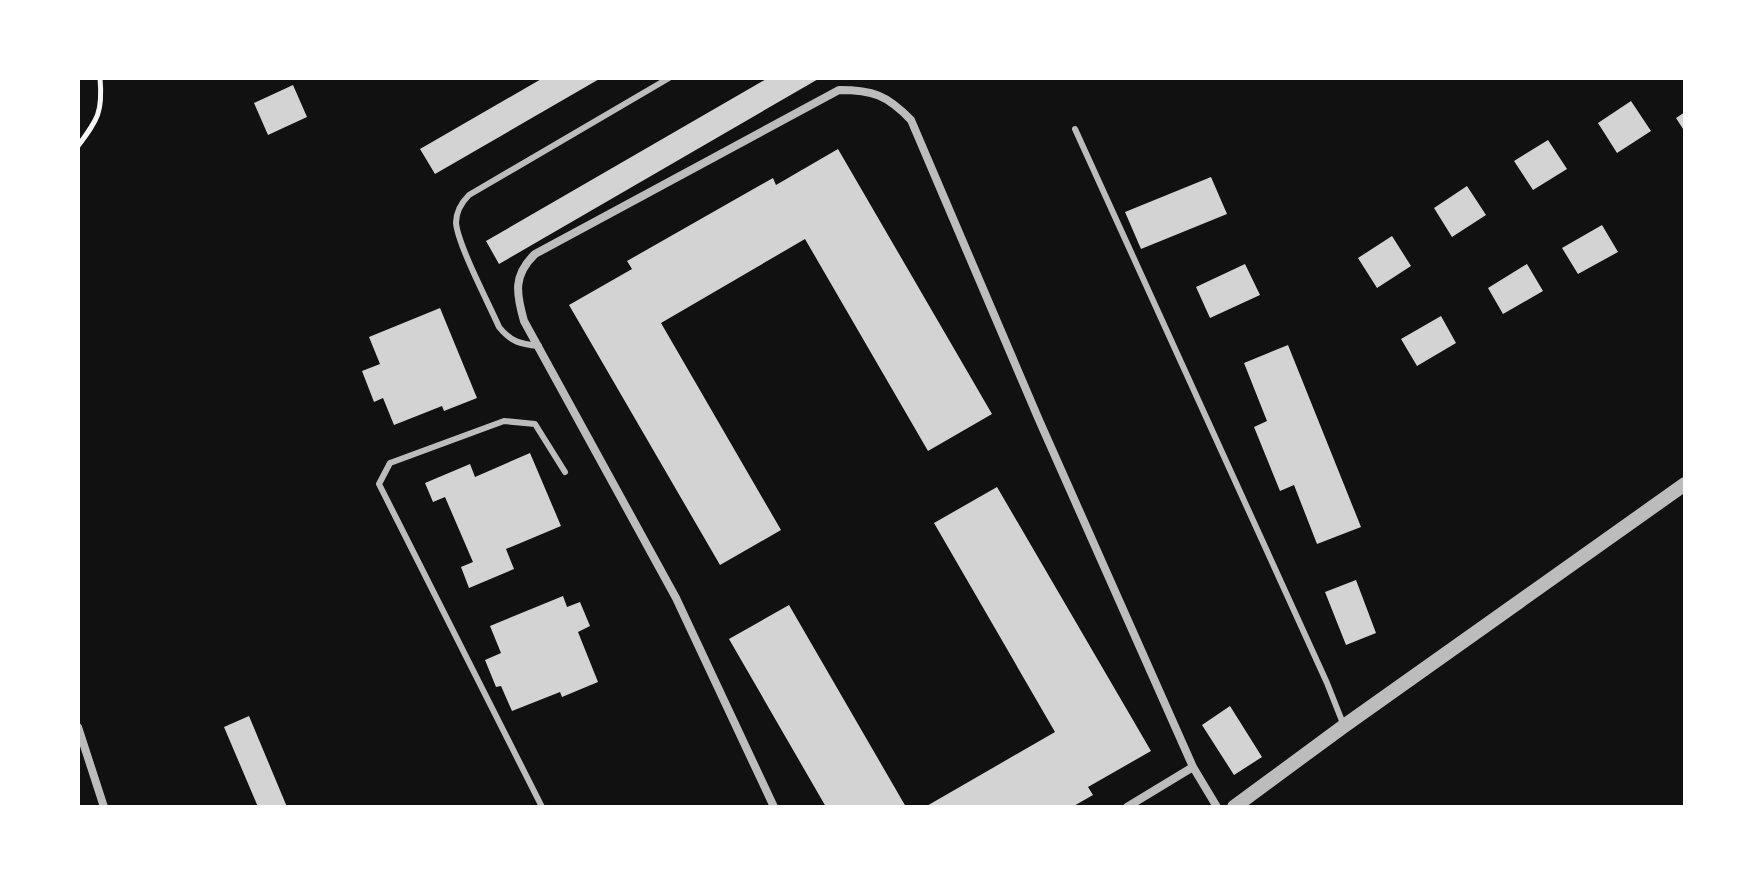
<svg xmlns="http://www.w3.org/2000/svg" width="1763" height="885" viewBox="0 0 1763 885" font-family="Rubik,sans-serif">
  <style>
    .building { fill: #d3d3d3 }
    .lines { fill: none; stroke-linecap: round; stroke-linejoin: round }
    .path { stroke: #f5f5f5; stroke-width: 5 }
    .service { stroke: #bcbcbc; stroke-width: 6 }
    .minor { stroke: #bcbcbc; stroke-width: 8 }
    .tertiary { stroke: #bcbcbc; stroke-width: 14 }
  </style>
  <rect width="100%" height="100%" fill="#111"/>
  <path class="building" d="M 543,78 L 601,78 L 435,174 L 420,149 Z
    M 768,78 L 820,78 L 499,264 L 486,241 Z
    M 293,85 L 307,117 L 268,135 L 254,103 Z
    M 1631,101 L 1651,131 L 1617,153 L 1598,123 Z
    M 1685,112 L 1685,132 L 1676,118 Z
    M 1548,140 L 1567,169 L 1533,190 L 1514,161 Z
    M 838,149 L 992,414 L 928,451 L 805,239 L 661,323 L 781,530 L 720,565 L 569,305 L 632,269 L 627,261 L 773,178 L 776,185 Z
    M 1211,177 L 1227,214 L 1141,249 L 1125,212 Z
    M 1467,186 L 1486,215 L 1452,237 L 1434,208 Z
    M 1602,225 L 1618,252 L 1578,274 L 1562,248 Z
    M 1392,236 L 1411,266 L 1377,288 L 1358,258 Z
    M 1245,264 L 1260,295 L 1210,318 L 1196,287 Z
    M 1527,264 L 1543,291 L 1503,314 L 1488,288 Z
    M 440,308 L 477,398 L 444,411 L 442,406 L 394,425 L 383,398 L 374,402 L 362,371 L 380,364 L 369,337 Z
    M 1441,316 L 1456,343 L 1417,366 L 1401,339 Z
    M 1288,345 L 1361,527 L 1317,544 L 1294,485 L 1280,491 L 1254,427 L 1267,421 L 1244,363 Z
    M 530,453 L 561,526 L 506,549 L 514,569 L 469,588 L 461,567 L 473,562 L 445,497 L 433,502 L 425,483 L 470,464 L 475,477 Z
    M 997,487 L 1151,751 L 1088,787 L 1093,795 L 1072,807 L 925,807 L 1055,732 L 934,523 Z
    M 1356,580 L 1376,633 L 1346,645 L 1325,592 Z
    M 563,596 L 567,607 L 580,602 L 590,626 L 578,632 L 598,682 L 562,697 L 560,692 L 512,711 L 501,686 L 496,687 L 485,660 L 501,653 L 490,626 Z
    M 789,605 L 906,807 L 826,807 L 729,639 Z
    M 1230,706 L 1262,757 L 1234,775 L 1202,725 Z
    M 249,716 L 287,807 L 258,807 L 224,727 Z"/>
  <g class="lines">
    <path class="path" d="M 78,146 C 98,119 103,112 100,78"/>
    <path class="service" d="M 1075,129 L 1327,683 L 1344,726
      M 539,346 C 520,344 511,342 499,327 C 489,304 458,245 456,223 C 456,211 461,203 469,195 L 669,78
      M 542,807 L 379,484 L 390,463 L 504,421 L 535,424 L 565,472"/>
    <path class="minor" d="M 78,727 L 104,807
      M 774,807 L 676,598 L 524,321 C 516,293 513,275 535,254 L 839,90 C 873,90 887,95 911,120 L 1039,420 L 1193,767 L 1217,807
      M 1127,807 L 1193,767"/>
    <path class="tertiary" d="M 1234,807 L 1344,726 L 1685,484"/>
  </g>
  <rect width="1763" height="885" fill="none" stroke="#ffffff" stroke-width="160"/>
</svg>
